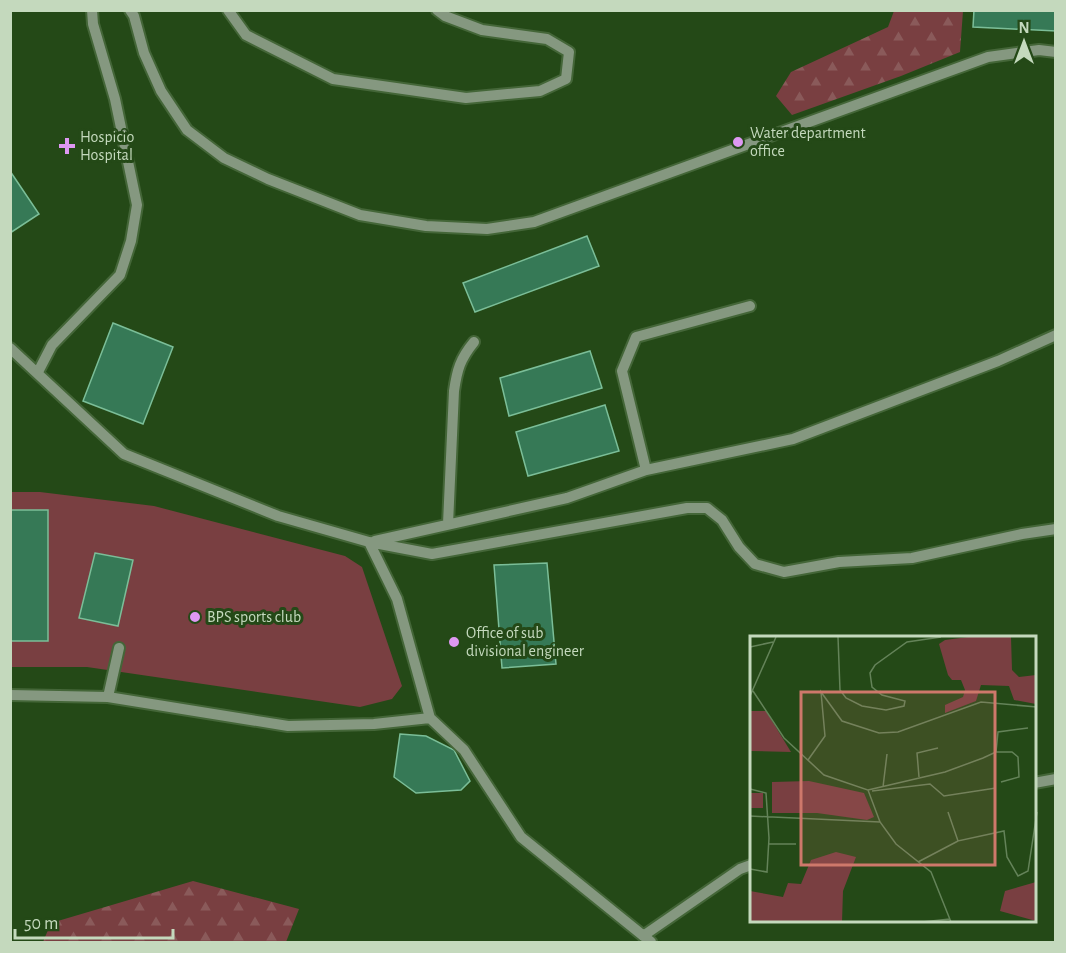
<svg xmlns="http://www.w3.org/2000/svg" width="1066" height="953" viewBox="0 0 1066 953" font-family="'Alegreya Sans',sans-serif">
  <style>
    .forest { fill: url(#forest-firs) }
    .garden { fill: #793f41 }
    .building { fill: #367956; stroke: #7bbe98; stroke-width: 1.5 }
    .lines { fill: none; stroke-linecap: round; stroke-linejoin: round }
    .minor-casing { stroke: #446638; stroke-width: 14 }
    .minor { stroke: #859880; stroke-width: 10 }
    .poi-dot { fill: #de98f2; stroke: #244917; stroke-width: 2 }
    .labels { text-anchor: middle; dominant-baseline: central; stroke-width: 6; stroke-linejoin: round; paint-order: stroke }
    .poi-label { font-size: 16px; fill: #c4d9bd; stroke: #244917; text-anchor: start }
    .inset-road { fill: none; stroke: #648359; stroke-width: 1.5 }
    .view { fill: #ce786b; fill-opacity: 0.15; stroke: #ce786b; stroke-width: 3 }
    .inset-edge { fill: none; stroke: #c4d9bd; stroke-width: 3 }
  </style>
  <defs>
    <pattern id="forest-firs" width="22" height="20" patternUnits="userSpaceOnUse" patternTransform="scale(1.5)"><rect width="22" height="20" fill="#793f41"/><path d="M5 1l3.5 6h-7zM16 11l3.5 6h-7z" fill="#8a5a5a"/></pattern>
  </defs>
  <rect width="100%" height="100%" fill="#244917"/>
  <path class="forest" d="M 894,11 L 963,11 L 960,52 L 901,76 L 792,115 L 776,96 L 791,72 L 888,27 Z
    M 193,881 L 299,909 L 286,942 L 43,942 L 51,923 Z"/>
  <path class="garden" d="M 10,492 L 40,492 L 154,506 L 345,556 L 362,567 L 402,686 L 392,699 L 360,707 L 87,667 L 11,667 Z"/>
  <path class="building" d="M 974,10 L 1056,10 L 1056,31 L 973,27 Z
    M 10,171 L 39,214 L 10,233 Z
    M 587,236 L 599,266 L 475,312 L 463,283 Z
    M 113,323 L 173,347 L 143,424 L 83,401 Z
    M 590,351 L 602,388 L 509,416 L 500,378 Z
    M 605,405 L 619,451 L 528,476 L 516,432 Z
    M 10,510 L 48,510 L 48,641 L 10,641 Z
    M 95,553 L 133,560 L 118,626 L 79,618 Z
    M 547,563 L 556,664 L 502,668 L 494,565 Z
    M 400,734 L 426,736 L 454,750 L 470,781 L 461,790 L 416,793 L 394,777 Z"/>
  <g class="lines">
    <defs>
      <path id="minor" d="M 130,10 L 134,16 L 144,53 L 161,91 L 187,130 L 224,158 L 268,179 L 360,215 L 426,226 L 487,229 L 534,222 L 988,57 L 1039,50 L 1056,52
        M 228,10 L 246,35 L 333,79 L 466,98 L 540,91 L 566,79 L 569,52 L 547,39 L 482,30 L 445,16 L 437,10
        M 10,348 L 124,454 L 278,516 L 369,542 L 397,599 L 430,718 L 464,750 L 521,837 L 651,942
        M 38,372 L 52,345 L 120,275 L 131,241 L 137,205 L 115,99 L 93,24 L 92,10
        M 646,470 L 622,371 L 636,337 L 750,306
        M 448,524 L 454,391 C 457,370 460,359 474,342
        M 375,541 L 567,498 L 646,470 L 793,439 L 998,361 L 1056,335
        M 369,542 L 432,554 L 687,508 L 707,508 L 722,520 L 739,547 L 755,564 L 784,572 L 839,562 L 912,558 L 1022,534 L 1056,529
        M 10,695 L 108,697 L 288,726 L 374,724 L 430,718
        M 108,697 L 119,648
        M 1034,783 L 1056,779
        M 643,936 L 740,869 L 751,865"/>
    </defs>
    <use href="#minor" class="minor-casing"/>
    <use href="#minor" class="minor"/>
  </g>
  <g class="poi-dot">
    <circle cx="738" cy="142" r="6"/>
    <path d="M64 137h6v6h6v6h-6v6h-6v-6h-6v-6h6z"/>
    <circle cx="195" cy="617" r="6"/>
    <circle cx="454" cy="642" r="6"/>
  </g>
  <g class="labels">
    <g class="poi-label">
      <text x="750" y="133">Water department<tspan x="750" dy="18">office</tspan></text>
      <text x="80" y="137">Hospicio<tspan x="80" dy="18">Hospital</tspan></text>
      <text x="207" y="617">BPS sports club</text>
      <text x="466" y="633">Office of sub<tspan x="466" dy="18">divisional engineer</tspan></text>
    </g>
  </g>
  <g transform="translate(750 636)">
    <rect width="286" height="286" fill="#244917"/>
    <path d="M 218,1 L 261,1 L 262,34 L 269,41 L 286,39 L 286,68 L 264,64 L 259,50 L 231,49 L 226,65 L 195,77 L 195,69 L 213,61 L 215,54 L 211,44 L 202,44 L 198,39 L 189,8 L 195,4 ZM 86,216 L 106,221 L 93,255 L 92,286 L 0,286 L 0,255 L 33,261 L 38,247 L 51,248 L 61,224 ZM 286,246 L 286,285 L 250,275 L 255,255 Z" fill="#793f41"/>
    <path d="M 0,75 L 16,75 L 41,116 L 0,115 Z" fill="#793f41"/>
    <path d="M 0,157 L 13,157 L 13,172 L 0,172 Z" fill="#793f41"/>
    <path d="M 59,145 L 114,157 L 124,181 L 117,184 L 67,177 L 22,177 L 22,146 Z" fill="#793f41"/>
    <path class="inset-road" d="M 88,1 L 90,54 L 96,62 L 112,70 L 136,74 L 154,70 L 155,65 L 132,59 L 122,51 L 120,37 L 125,29 L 157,6 L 191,1M 0,11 L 23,6M 3,55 L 34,102 L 74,139 L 118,154 L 130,186 L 146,208 L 181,236 L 201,286M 0,60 L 26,1M 246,116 L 262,116 L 268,121 L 269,141 L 251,146M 58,124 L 75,100 L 71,56 L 92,85 L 129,97 L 148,96 L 231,66 L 287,71M 169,141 L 167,117 L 188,112M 133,151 L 137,118M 0,153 L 16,157 L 19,202 L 17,236 L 0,233M 118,154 L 195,136 L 233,122 L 246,116 L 248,96 L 278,92M 122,155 L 180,148 L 194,160 L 246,152M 198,176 L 208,205 L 254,195 L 257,221 L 268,240 L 278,235 L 287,176M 0,180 L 130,186M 18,208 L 46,208M 168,226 L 208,205M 172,286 L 200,283"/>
    <path class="view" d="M 51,56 L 245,56 L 245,229 L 51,229 Z"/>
    <rect width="286" height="286" class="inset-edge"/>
  </g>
  <rect width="1066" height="953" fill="none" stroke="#c4d9bd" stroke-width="24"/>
  <g transform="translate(1024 42)" stroke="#244917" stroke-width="4.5" paint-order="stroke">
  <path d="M0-4.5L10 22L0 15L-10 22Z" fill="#c4d9bd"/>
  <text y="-9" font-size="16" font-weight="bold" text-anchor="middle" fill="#c4d9bd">N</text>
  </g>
  <path d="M15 929v9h158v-9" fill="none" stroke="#c4d9bd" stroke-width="3"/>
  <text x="24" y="929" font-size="18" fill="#c4d9bd" stroke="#244917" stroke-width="4.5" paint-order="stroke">50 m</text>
</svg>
